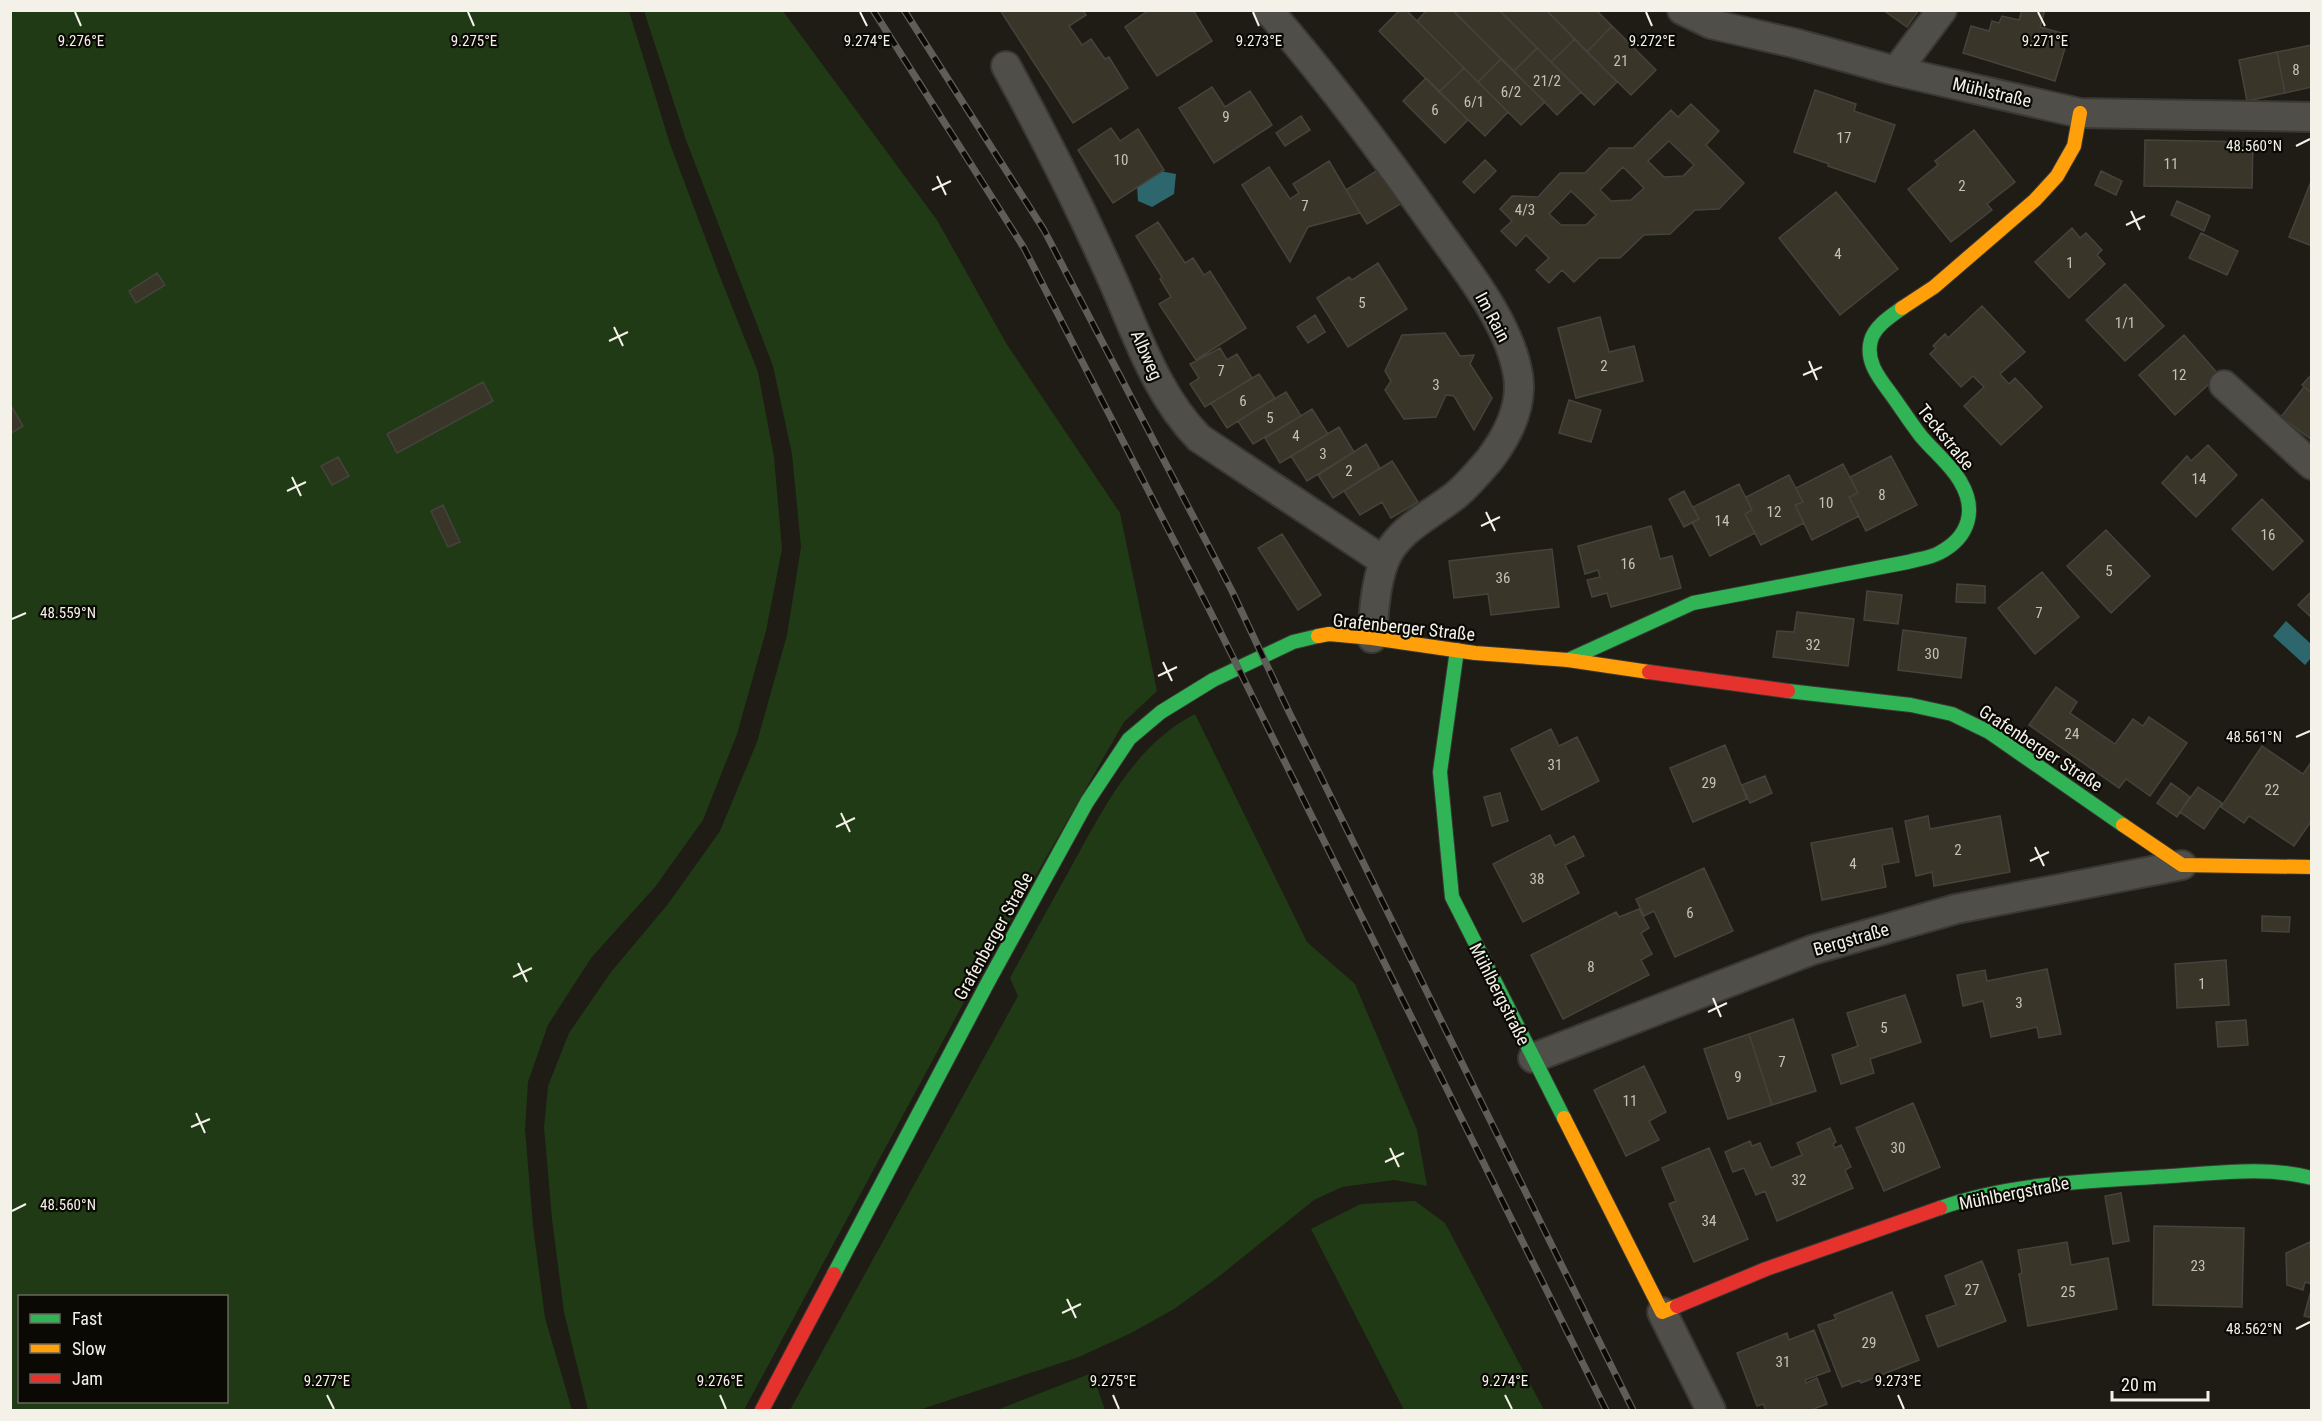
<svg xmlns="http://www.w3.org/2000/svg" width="2322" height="1421" viewBox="0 0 2322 1421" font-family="'Roboto Condensed',sans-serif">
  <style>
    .green { fill: #203a15; fill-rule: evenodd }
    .water { fill: #2d666c }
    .building { fill: #393529; stroke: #45433d; stroke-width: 1.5; fill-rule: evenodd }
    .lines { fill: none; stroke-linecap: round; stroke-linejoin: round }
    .street-casing { stroke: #3a3834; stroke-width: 32 }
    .fast-casing { stroke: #3a3834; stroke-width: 16 }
    .slow-casing { stroke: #3a3834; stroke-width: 16 }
    .jam-casing { stroke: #3a3834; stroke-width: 16 }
    .street { stroke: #504e48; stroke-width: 28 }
    .fast { stroke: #30b455; stroke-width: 14 }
    .slow { stroke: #ff9f0a; stroke-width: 14 }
    .jam { stroke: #e5322d; stroke-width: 14 }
    .rail-casing { stroke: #5f5d57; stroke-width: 7 }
    .rail { stroke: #0a0904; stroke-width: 4.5; stroke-dasharray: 14; stroke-linecap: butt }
    .ticks { fill: none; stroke: #f3f1e8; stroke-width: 2 }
    .labels { text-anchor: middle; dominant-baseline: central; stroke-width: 4.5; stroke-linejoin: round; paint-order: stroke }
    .number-label { font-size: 15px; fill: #c4c2b8 }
    .street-label { font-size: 18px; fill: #f3f1e8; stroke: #0a0904 }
    .ticks-label { font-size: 15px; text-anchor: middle; fill: #f3f1e8; stroke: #0a0904; stroke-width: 4.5; stroke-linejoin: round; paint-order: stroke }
  </style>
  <rect width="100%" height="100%" fill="#1e1c15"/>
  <path class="green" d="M 10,11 L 629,11 L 670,144 L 719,274 L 758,372 L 774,457 L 782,549 L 766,631 L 737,734 L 703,820 L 655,887 L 591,958 L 548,1025 L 528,1082 L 525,1129 L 533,1226 L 545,1318 L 572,1410 L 11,1410 ZM 20,1296 L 226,1296 L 226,1402 L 20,1402 Z
    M 644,11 L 783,11 L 937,220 L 1006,343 L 1120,513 L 1157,691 L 1124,722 L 977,978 L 744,1410 L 588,1410 L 564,1312 L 552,1219 L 544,1127 L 548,1086 L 569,1033 L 611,972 L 668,904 L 720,831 L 757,742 L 787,635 L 801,547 L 792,454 L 773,366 L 686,140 Z
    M 1195,714 L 1307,942 L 1355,984 L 1417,1130 L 1427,1186 L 1394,1180 L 1342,1187 L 1314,1200 L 1217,1278 L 1174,1309 L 1131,1333 L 1079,1357 L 919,1410 L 790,1410 L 1018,996 L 1010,978 C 1030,941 1050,905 1070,869 C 1102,811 1134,745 1195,714 Z
    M 1415,1201 L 1445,1223 L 1544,1410 L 1404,1410 L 1311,1229 L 1361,1204 Z
    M 1092,1373 L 1105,1410 L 997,1410 Z"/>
  <path class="water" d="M 1160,171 L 1176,174 L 1174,194 L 1152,207 L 1138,201 L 1137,186 Z
    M 2286,621 L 2311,644 L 2311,658 L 2305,665 L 2273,636 Z"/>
  <path class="building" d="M 1000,10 L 1083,10 L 1086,15 L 1069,26 L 1082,45 L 1091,39 L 1105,59 L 1109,57 L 1128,88 L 1073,123 Z
    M 1149,10 L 1193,10 L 1212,41 L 1157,76 L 1125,27 Z
    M 1400,10 L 1406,10 L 1464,68 L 1439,92 L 1379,31 Z
    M 1427,10 L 1453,10 L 1501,59 L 1478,82 L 1417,21 Z
    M 1458,10 L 1499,10 L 1537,48 L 1514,71 L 1455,13 Z
    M 1499,10 L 1546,10 L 1575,39 L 1551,62 Z
    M 1546,10 L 1596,10 L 1612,26 L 1587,52 Z
    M 1883,10 L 1919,10 L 1907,27 Z
    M 2022,10 L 2045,10 L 2040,27 L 2069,35 L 2055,81 L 1963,53 L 1971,26 L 1989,31 L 1992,21 L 1999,23 L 2002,16 L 2019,20 Z
    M 1612,26 L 1656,70 L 1631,95 L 1587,52 Z
    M 1575,39 L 1617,82 L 1594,105 L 1551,62 Z
    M 2312,45 L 2312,87 L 2285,93 L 2277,52 Z
    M 1537,48 L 1581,92 L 1557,115 L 1514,71 Z
    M 2277,52 L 2285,93 L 2247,101 L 2239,60 Z
    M 1501,59 L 1545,102 L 1521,125 L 1478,82 Z
    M 1464,68 L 1508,112 L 1485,136 L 1439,92 Z
    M 1426,78 L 1468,120 L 1445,143 L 1403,101 Z
    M 1212,87 L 1225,107 L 1250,91 L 1272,125 L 1214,163 L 1179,108 Z
    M 1815,90 L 1856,104 L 1854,111 L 1895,125 L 1875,182 L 1828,166 L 1829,164 L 1794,152 Z
    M 1691,104 L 1719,131 L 1706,145 L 1744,183 L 1719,209 L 1695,210 L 1670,234 L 1644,235 L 1620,258 L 1599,258 L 1574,282 L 1562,270 L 1549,283 L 1536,270 L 1549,258 L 1526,235 L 1516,246 L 1501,231 L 1512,221 L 1500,209 L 1512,196 L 1538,197 L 1560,173 L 1585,173 L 1609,148 L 1633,148 L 1671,110 L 1678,117 ZM 1669,141 L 1694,165 L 1683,176 L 1664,177 L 1648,161 ZM 1623,167 L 1644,188 L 1631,200 L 1611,201 L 1600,190 ZM 1571,191 L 1596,215 L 1586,225 L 1561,225 L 1549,214 Z
    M 1301,116 L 1310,130 L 1285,146 L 1276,133 Z
    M 1111,128 L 1120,141 L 1138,129 L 1164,170 L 1113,203 L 1078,150 Z
    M 1974,130 L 2015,182 L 1987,204 L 1992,210 L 1951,242 L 1908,189 L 1938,165 L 1935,161 Z
    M 2145,140 L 2253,142 L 2252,188 L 2144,186 Z
    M 1485,160 L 1496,171 L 1474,193 L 1463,182 Z
    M 1329,161 L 1360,213 L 1308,227 L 1290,262 L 1242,185 L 1269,167 L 1290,199 L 1299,193 L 1293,184 Z
    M 1381,168 L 1402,203 L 1367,224 L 1346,190 Z
    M 2101,171 L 2122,181 L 2116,195 L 2095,185 Z
    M 2312,179 L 2312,246 L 2289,237 Z
    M 1836,192 L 1898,269 L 1840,315 L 1779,238 Z
    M 2177,201 L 2210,216 L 2204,231 L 2171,215 Z
    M 1158,222 L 1185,263 L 1193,258 L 1204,275 L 1210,271 L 1246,328 L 1196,360 L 1159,304 L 1171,297 L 1160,279 L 1162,277 L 1136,236 Z
    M 2072,228 L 2080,238 L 2086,233 L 2102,250 L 2097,255 L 2105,264 L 2069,298 L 2035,262 Z
    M 2201,233 L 2238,251 L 2227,275 L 2189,258 Z
    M 1378,263 L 1407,309 L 1348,347 L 1317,298 L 1349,277 L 1352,280 Z
    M 157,273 L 165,285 L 136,303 L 129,291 Z
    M 2125,284 L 2164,326 L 2125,361 L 2086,320 Z
    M 1982,306 L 2025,352 L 2000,374 L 2009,384 L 2015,378 L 2042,407 L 2001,445 L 1964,406 L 1984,387 L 1973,376 L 1961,387 L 1930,354 L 1936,348 L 1933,346 L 1945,334 L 1948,338 Z
    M 1315,315 L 1325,332 L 1308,343 L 1297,327 Z
    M 1600,317 L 1609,352 L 1634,346 L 1643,381 L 1576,398 L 1558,328 Z
    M 1445,333 L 1460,356 L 1474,355 L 1470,364 L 1492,398 L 1474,430 L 1454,396 L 1446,395 L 1436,417 L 1404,419 L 1385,390 L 1391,381 L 1385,371 L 1402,335 Z
    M 2184,335 L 2219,375 L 2175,415 L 2139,375 Z
    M 1220,348 L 1227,360 L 1237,354 L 1252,378 L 1205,407 L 1190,384 L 1199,378 L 1190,364 Z
    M 1259,374 L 1275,398 L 1227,428 L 1211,403 Z
    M 2312,374 L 2312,393 L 2302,385 Z
    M 483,382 L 493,401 L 397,453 L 387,434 Z
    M 2304,387 L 2312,393 L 2312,440 L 2281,417 Z
    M 1286,392 L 1301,416 L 1253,444 L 1238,421 Z
    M 1569,400 L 1601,410 L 1591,442 L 1559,433 Z
    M 10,404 L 23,426 L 10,434 Z
    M 1312,409 L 1328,434 L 1280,463 L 1265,438 Z
    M 1339,427 L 1354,452 L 1307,481 L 1291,456 Z
    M 1366,444 L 1380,468 L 1333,498 L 1318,475 Z
    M 2208,445 L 2237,475 L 2196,517 L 2162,483 L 2187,456 L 2191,461 Z
    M 1891,456 L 1917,505 L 1866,531 L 1849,497 L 1858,493 L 1850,477 Z
    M 338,457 L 349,476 L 332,485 L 321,466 Z
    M 1392,461 L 1418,502 L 1391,518 L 1382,502 L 1360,515 L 1344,491 Z
    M 1843,464 L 1858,493 L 1849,497 L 1859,516 L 1812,540 L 1795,505 L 1803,502 L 1796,488 Z
    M 1789,475 L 1803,502 L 1795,505 L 1804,523 L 1761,545 L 1745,514 L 1752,510 L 1746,497 Z
    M 1739,484 L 1752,510 L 1745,514 L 1755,533 L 1710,556 L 1692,522 L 1699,519 L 1693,507 Z
    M 1684,491 L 1699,519 L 1684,527 L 1669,499 Z
    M 2262,499 L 2303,541 L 2273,570 L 2232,529 Z
    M 443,505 L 460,542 L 448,547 L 431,511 Z
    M 1651,526 L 1660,559 L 1672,556 L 1681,588 L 1611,607 L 1607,593 L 1592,597 L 1587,580 L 1600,577 L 1598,570 L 1585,574 L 1578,546 Z
    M 2106,530 L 2150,576 L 2111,613 L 2067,566 Z
    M 1282,534 L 1321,595 L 1298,610 L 1258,548 Z
    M 1552,549 L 1559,607 L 1491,615 L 1488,594 L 1454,598 L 1449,561 Z
    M 2042,572 L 2079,617 L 2035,654 L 1998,608 Z
    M 1957,584 L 1985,586 L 1985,603 L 1956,602 Z
    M 1867,591 L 1902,595 L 1898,624 L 1864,620 Z
    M 2312,591 L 2312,618 L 2298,605 Z
    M 1797,612 L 1854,619 L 1848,666 L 1773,657 L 1777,631 L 1794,632 Z
    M 1903,630 L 1966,638 L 1961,678 L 1898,670 Z
    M 2056,687 L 2077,702 L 2070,713 L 2115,744 L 2133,719 L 2143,726 L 2149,717 L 2187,743 L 2150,796 L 2126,779 L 2119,788 L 2029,725 Z
    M 1551,729 L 1559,746 L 1577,737 L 1599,781 L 1542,810 L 1511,749 Z
    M 1725,745 L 1747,799 L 1693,822 L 1670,768 Z
    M 2262,746 L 2303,774 L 2312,761 L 2312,820 L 2294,846 L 2249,816 L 2244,823 L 2221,807 Z
    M 1765,776 L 1772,793 L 1750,803 L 1742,785 Z
    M 2171,783 L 2190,797 L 2177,817 L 2157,803 Z
    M 2198,787 L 2222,803 L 2204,829 L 2180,812 Z
    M 1500,793 L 1508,821 L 1492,826 L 1484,797 Z
    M 1928,816 L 1930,829 L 2000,816 L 2010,872 L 1934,886 L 1932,872 L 1916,876 L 1905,821 Z
    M 1892,828 L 1899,862 L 1882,865 L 1886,887 L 1822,900 L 1811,843 Z
    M 1550,835 L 1555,846 L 1574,836 L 1584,856 L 1565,865 L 1579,893 L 1523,922 L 1493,864 Z
    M 1704,868 L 1733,931 L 1675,957 L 1654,911 L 1644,916 L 1636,899 Z
    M 1639,909 L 1649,928 L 1641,933 L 1652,954 L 1641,960 L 1649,975 L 1563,1019 L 1531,955 L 1616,912 L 1619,917 Z
    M 2262,916 L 2290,917 L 2289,932 L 2262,931 Z
    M 2226,960 L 2229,1005 L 2177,1008 L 2175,964 Z
    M 2047,969 L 2061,1034 L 2039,1038 L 2037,1027 L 1991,1037 L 1983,1001 L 1963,1006 L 1957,975 L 1985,970 L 1987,981 Z
    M 1905,995 L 1921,1042 L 1870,1059 L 1874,1073 L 1841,1084 L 1832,1055 L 1858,1046 L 1847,1013 Z
    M 1793,1019 L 1816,1091 L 1772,1105 L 1749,1034 Z
    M 2246,1020 L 2248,1045 L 2218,1047 L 2216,1022 Z
    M 1749,1034 L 1772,1105 L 1728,1119 L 1704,1049 Z
    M 1644,1066 L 1666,1112 L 1649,1121 L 1659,1140 L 1626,1156 L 1594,1090 Z
    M 1913,1103 L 1940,1167 L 1884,1191 L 1856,1128 Z
    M 1830,1128 L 1836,1142 L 1833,1144 L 1835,1148 L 1841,1145 L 1851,1167 L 1845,1170 L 1853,1188 L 1777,1221 L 1765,1191 L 1756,1195 L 1744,1168 L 1733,1172 L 1725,1152 L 1750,1141 L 1752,1146 L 1760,1143 L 1771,1168 L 1802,1155 L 1797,1143 Z
    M 1709,1148 L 1748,1239 L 1694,1262 L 1669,1204 L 1676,1201 L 1662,1168 Z
    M 2121,1193 L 2129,1241 L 2113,1244 L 2105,1196 Z
    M 2154,1226 L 2244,1228 L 2242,1307 L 2153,1305 Z
    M 2067,1242 L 2071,1265 L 2108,1258 L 2117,1309 L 2028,1326 L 2019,1274 L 2022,1273 L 2018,1250 Z
    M 2310,1242 L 2312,1284 L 2305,1282 L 2303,1290 L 2287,1285 L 2286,1253 Z
    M 1982,1261 L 2006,1321 L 1938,1347 L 1926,1316 L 1956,1305 L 1945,1276 Z
    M 2312,1287 L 2312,1318 L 2304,1316 Z
    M 1892,1292 L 1919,1360 L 1861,1383 L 1860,1380 L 1842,1387 L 1818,1325 L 1836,1319 L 1834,1315 Z
    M 1814,1330 L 1830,1371 L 1805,1380 L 1806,1383 L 1817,1378 L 1827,1404 L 1811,1410 L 1766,1410 L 1763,1404 L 1757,1406 L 1737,1353 L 1787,1333 L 1789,1340 Z"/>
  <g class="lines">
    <defs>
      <path id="street" d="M 1268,10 C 1329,80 1384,154 1437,229 C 1467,271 1510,324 1518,375 C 1523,405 1508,435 1490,459 C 1479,472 1469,484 1456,495 C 1431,515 1396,530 1384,562 C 1375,586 1374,613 1372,638
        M 1682,10 L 1711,24 L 1794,43 L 1896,71 L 2080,113 L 2312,117
        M 1006,66 C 1044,135 1078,203 1110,274 C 1136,331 1155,393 1199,438 L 1384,561
        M 1896,71 L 1942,10
        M 2224,385 L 2312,465
        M 1533,1058 L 1812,950 L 1956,909 L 2182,865
        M 1662,1312 L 1711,1410"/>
      <path id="fast" d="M 1457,650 L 1440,772 L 1452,897 L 1564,1118
        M 1568,660 L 1693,603 L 1908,562 C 1918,559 1930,558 1939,553 C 1970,537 1977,509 1960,481 C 1950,464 1933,451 1920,435 C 1910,422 1901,408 1891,394 C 1879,378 1865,361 1871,340 C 1875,326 1891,316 1902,308
        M 1788,691 L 1911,705 L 1952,714 L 1989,732 L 2123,825
        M 1940,1208 C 2013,1182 2094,1181 2171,1176 C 2218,1173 2266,1166 2312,1178
        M 834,1274 L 987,984 L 1087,802 L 1129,739 L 1161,712 L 1213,680 L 1293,642 L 1318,636"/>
      <path id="slow" d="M 1902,308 L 1934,287 L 2035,200 L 2057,176 L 2074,146 L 2080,113
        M 1318,636 L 1329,634 L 1372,638 L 1475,653 L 1568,660 L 1649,672
        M 2123,825 L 2182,865 L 2312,867
        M 1564,1118 L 1662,1312 L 1677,1306"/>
      <path id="jam" d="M 1649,672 L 1788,691
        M 1677,1306 L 1766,1269 L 1940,1208
        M 762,1410 L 834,1274"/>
    </defs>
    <use href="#street" class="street-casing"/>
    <use href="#fast" class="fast-casing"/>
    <use href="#slow" class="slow-casing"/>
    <use href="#jam" class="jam-casing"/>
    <use href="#street" class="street"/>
    <use href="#fast" class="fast"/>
    <use href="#slow" class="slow"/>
    <use href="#jam" class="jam"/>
    <defs>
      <path id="rail" d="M 873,10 L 1024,248 L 1210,611 L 1606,1410
        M 904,10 L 1044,230 L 1232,591 L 1289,712 L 1633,1410"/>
    </defs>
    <use href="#rail" class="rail-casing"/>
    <use href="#rail" class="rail"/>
  </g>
  <path class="ticks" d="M 75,12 L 81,26M 468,12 L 474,26M 860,12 L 867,26M 1253,12 L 1259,26M 1646,12 L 1652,26M 2038,12 L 2045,26M 2296,146 L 2310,139M 937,176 L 946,195M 932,190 L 951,181M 2131,211 L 2140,230M 2126,225 L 2145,216M 614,327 L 623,346M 609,341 L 628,332M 1809,361 L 1817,380M 1803,375 L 1822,367M 292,477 L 301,496M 287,491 L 306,482M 1486,512 L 1495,531M 1481,526 L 1500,517M 12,619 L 26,613M 1163,662 L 1172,681M 1158,676 L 1177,667M 2296,737 L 2310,731M 841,813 L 850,832M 836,827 L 855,818M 2035,847 L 2044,866M 2030,861 L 2049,852M 518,963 L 527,982M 513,977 L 532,968M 1713,998 L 1721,1017M 1708,1012 L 1727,1003M 196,1113 L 205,1133M 191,1127 L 210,1119M 1390,1148 L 1399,1167M 1385,1162 L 1404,1153M 12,1211 L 26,1204M 1067,1299 L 1076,1318M 1062,1313 L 1081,1304M 2296,1329 L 2310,1322M 327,1395 L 334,1409M 720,1395 L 726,1409M 1113,1395 L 1119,1409M 1505,1395 L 1512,1409M 1898,1395 L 1904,1409"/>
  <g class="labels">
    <g class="number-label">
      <text x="1621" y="61">21</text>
      <text x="2296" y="70">8</text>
      <text x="1547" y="81">21/2</text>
      <text x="1511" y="92">6/2</text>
      <text x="1474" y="102">6/1</text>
      <text x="1435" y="110">6</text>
      <text x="1226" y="117">9</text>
      <text x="1844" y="138">17</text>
      <text x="1121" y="160">10</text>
      <text x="2171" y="164">11</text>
      <text x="1962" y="186">2</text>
      <text x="1305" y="206">7</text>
      <text x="1525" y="210">4/3</text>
      <text x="1838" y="254">4</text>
      <text x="2070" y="263">1</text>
      <text x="1362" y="303">5</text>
      <text x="2125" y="323">1/1</text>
      <text x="1604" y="366">2</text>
      <text x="1221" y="371">7</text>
      <text x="2179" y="375">12</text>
      <text x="1436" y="385">3</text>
      <text x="1243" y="401">6</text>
      <text x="1270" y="418">5</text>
      <text x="1296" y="436">4</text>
      <text x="1323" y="454">3</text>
      <text x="1349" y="471">2</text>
      <text x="2199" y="479">14</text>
      <text x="1882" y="495">8</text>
      <text x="1826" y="503">10</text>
      <text x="1774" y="512">12</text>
      <text x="1722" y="521">14</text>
      <text x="2268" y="535">16</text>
      <text x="1628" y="564">16</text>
      <text x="2109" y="571">5</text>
      <text x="1503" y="578">36</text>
      <text x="2039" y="613">7</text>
      <text x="1813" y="645">32</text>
      <text x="1932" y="654">30</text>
      <text x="2072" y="734">24</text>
      <text x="1555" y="765">31</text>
      <text x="1709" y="783">29</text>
      <text x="2272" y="790">22</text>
      <text x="1958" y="850">2</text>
      <text x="1853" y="864">4</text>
      <text x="1537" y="879">38</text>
      <text x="1690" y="913">6</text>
      <text x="1591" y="967">8</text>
      <text x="2202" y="984">1</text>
      <text x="2019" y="1003">3</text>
      <text x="1884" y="1028">5</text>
      <text x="1782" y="1062">7</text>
      <text x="1738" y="1077">9</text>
      <text x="1630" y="1101">11</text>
      <text x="1898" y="1148">30</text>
      <text x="1799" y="1180">32</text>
      <text x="1709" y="1221">34</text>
      <text x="2198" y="1266">23</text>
      <text x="1972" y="1290">27</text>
      <text x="2068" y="1292">25</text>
      <text x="1869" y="1343">29</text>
      <text x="1783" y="1362">31</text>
    </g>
    <g class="street-label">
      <text transform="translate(1992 92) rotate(13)">Mühlstraße</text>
      <text transform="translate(1493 317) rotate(62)">Im Rain</text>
      <text transform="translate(1147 355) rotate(66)">Albweg</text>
      <text transform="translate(1946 437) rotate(51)">Teckstraße</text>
      <text transform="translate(1404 627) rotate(6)">Grafenberger Straße</text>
      <text transform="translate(2041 748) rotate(33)">Grafenberger Straße</text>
      <text transform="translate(993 936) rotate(-61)">Grafenberger Straße</text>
      <text transform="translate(1851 939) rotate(-16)">Bergstraße</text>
      <text transform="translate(1500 994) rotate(63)">Mühlbergstraße</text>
      <text transform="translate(2014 1193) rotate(-11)">Mühlbergstraße</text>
    </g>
  </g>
  <g class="ticks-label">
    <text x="81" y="46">9.276°E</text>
    <text x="474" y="46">9.275°E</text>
    <text x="867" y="46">9.274°E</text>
    <text x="1259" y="46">9.273°E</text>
    <text x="1652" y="46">9.272°E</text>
    <text x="2045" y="46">9.271°E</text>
    <text x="2254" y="151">48.560°N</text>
    <text x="68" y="618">48.559°N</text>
    <text x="2254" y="742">48.561°N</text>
    <text x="68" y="1210">48.560°N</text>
    <text x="2254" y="1334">48.562°N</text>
    <text x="327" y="1386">9.277°E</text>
    <text x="720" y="1386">9.276°E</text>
    <text x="1113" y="1386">9.275°E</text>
    <text x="1505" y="1386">9.274°E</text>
    <text x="1898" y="1386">9.273°E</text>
  </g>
  <rect width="2322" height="1421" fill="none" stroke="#f3f1e8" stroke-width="24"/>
  <rect x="18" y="1295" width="210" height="108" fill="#0a0904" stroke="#67665f" stroke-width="1.5"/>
  <rect x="30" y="1314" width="30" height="9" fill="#30b455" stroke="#67665f" stroke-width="1.5"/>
  <text x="72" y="1325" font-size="18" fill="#f3f1e8">Fast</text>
  <rect x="30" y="1344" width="30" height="9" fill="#ff9f0a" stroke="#67665f" stroke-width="1.5"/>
  <text x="72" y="1355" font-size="18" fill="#f3f1e8">Slow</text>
  <rect x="30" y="1374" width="30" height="9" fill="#e5322d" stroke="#67665f" stroke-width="1.5"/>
  <text x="72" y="1385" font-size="18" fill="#f3f1e8">Jam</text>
  <path d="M2112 1391v9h96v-9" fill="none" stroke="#f3f1e8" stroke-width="3"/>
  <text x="2121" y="1391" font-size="18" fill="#f3f1e8" stroke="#0a0904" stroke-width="4.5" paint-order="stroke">20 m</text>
</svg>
